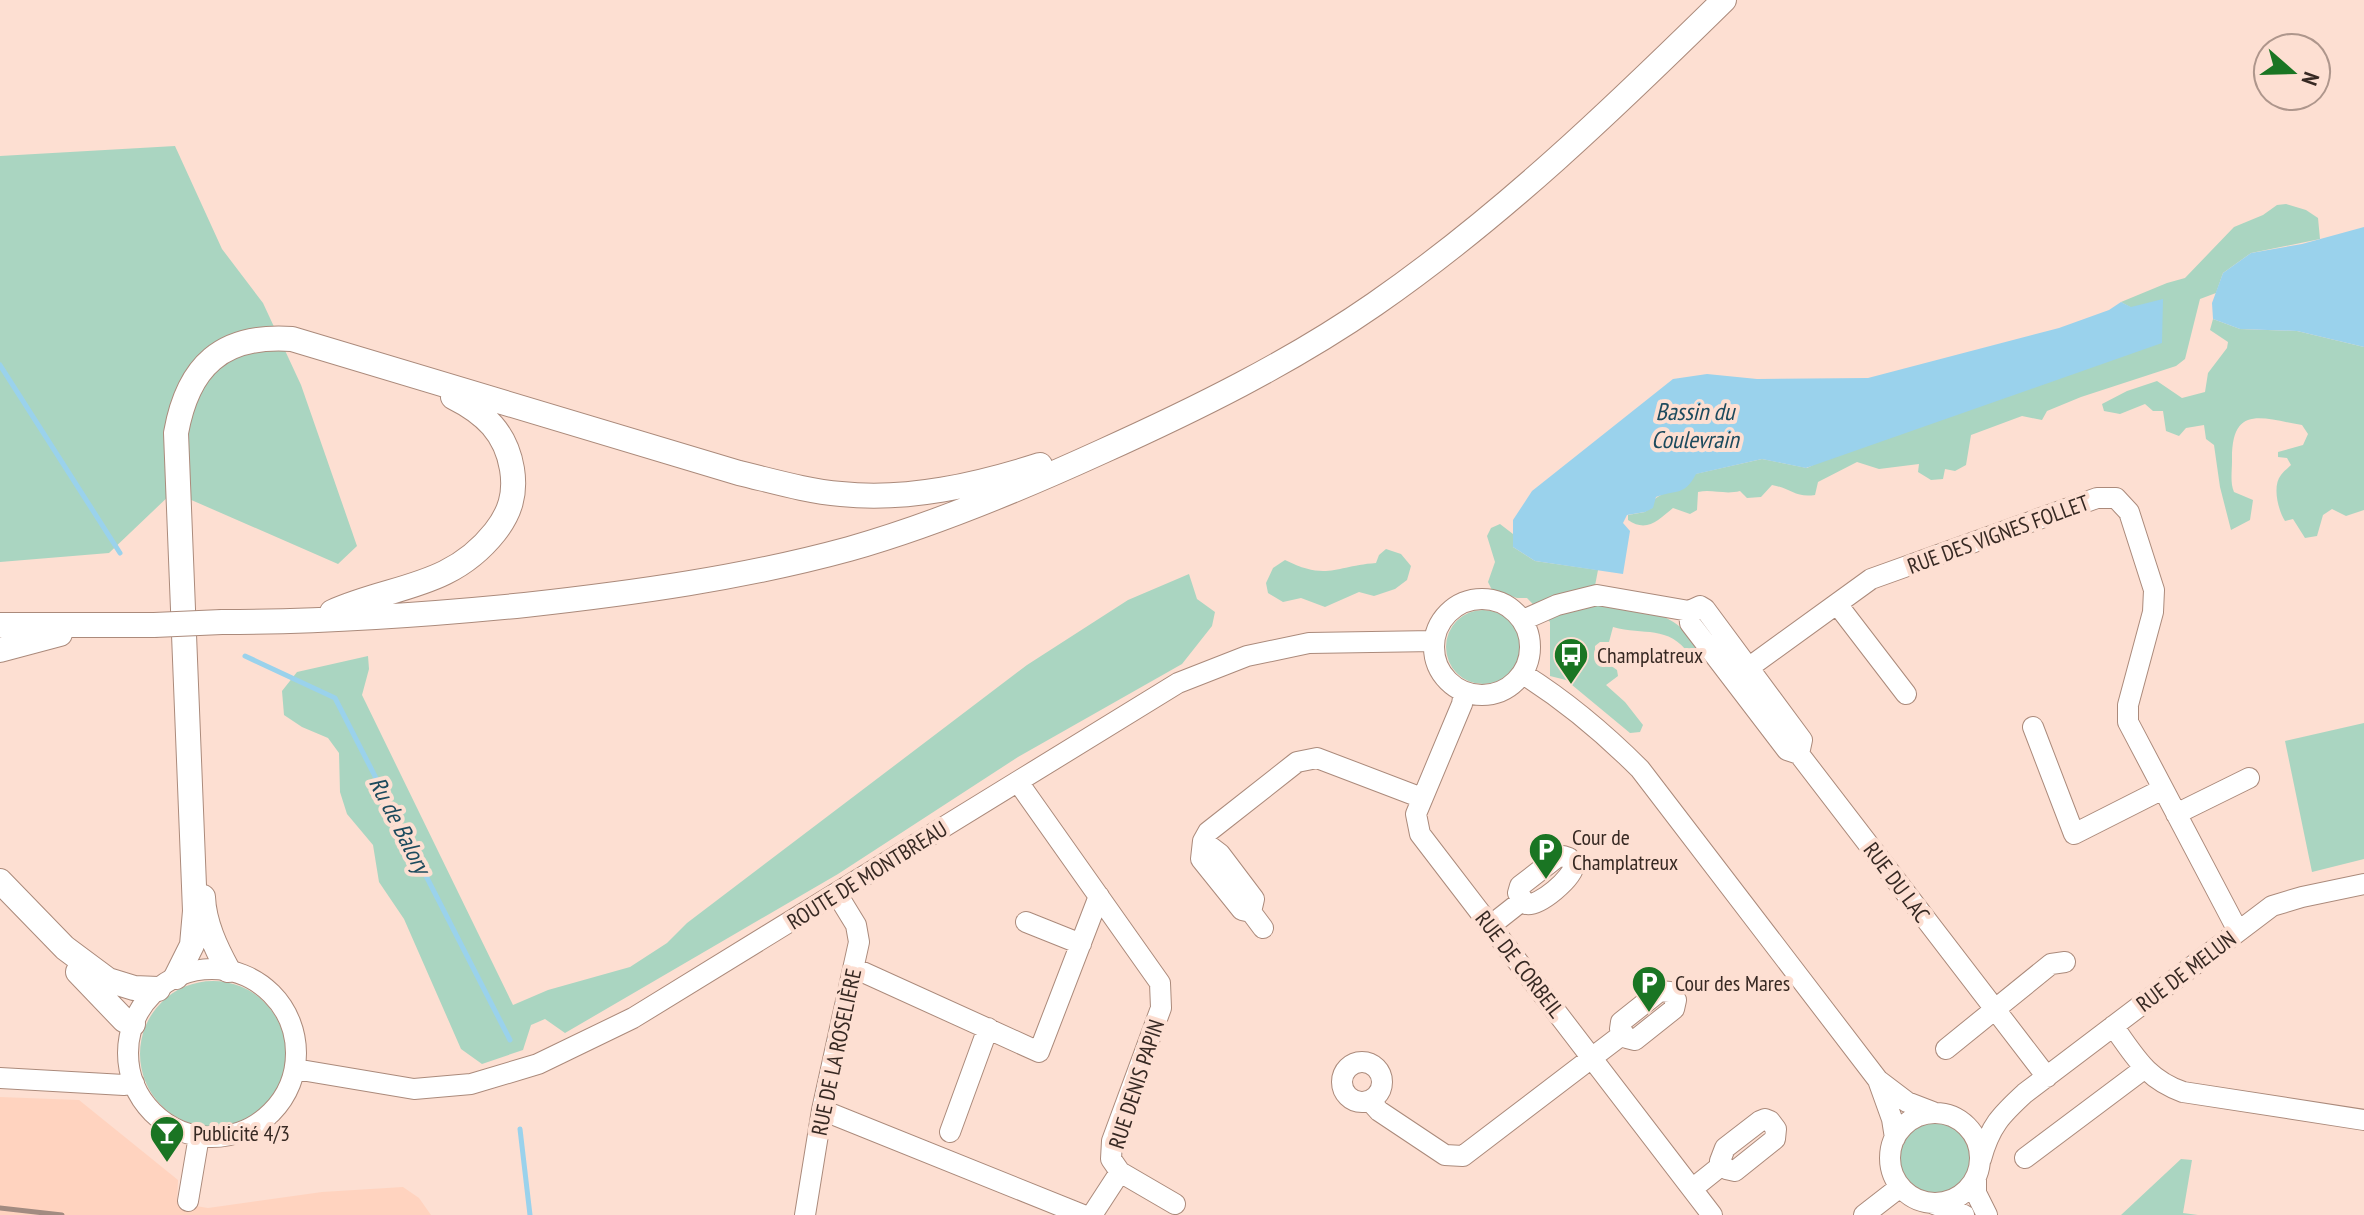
<svg xmlns="http://www.w3.org/2000/svg" width="2364" height="1215" viewBox="0 0 2364 1215" font-family="'PT Sans Narrow',sans-serif">
  <style>
    .built { fill: #ffd3bf }
    .green { fill: #aad5c1 }
    .water { fill: #9ad2ec }
    .lines { fill: none; stroke-linecap: round; stroke-linejoin: round }
    .stream { stroke: #9ad2ec; stroke-width: 5 }
    .minor-casing { stroke: #ab8a7b; stroke-width: 22 }
    .major-casing { stroke: #ab8a7b; stroke-width: 26 }
    .minor { stroke: #fff; stroke-width: 20 }
    .major { stroke: #fff; stroke-width: 24 }
    .rail { stroke: #a28b81; stroke-width: 5 }
    .major-bridge-casing { stroke: #ab8a7b; stroke-width: 26; stroke-linecap: butt }
    .major-bridge { stroke: #fff; stroke-width: 24 }
    .labels { text-anchor: middle; dominant-baseline: central; stroke-width: 8; stroke-linejoin: round; paint-order: stroke }
    .street-label { font-size: 22px; fill: #372923; stroke: #fddfd2 }
    .poi-label { font-size: 22px; fill: #372923; stroke: #fddfd2; text-anchor: start }
    .water-label { font-size: 24px; font-style: italic; fill: #1c4a5d; stroke: #fddfd2 }
  </style>
  <rect width="100%" height="100%" fill="#fddfd2"/>
  <path class="built" d="M 0,1097 L 79,1100 L 178,1180 L 177,1203 L 208,1208 L 322,1192 L 403,1187 L 419,1198 L 431,1215 L 0,1215 Z"/>
  <path class="green" d="M 175,146 L 222,249 L 263,303 L 301,385 L 357,546 L 338,564 L 173,492 L 109,553 L 0,562 L 0,156 Z
    M 2286,204 L 2306,210 L 2318,218 L 2320,239 L 2251,253 L 2223,273 L 2216,293 L 2200,299 L 2185,359 L 2176,366 L 2081,397 L 2047,411 L 2042,420 L 2022,416 L 1971,435 L 1966,465 L 1955,471 L 1945,469 L 1943,479 L 1931,480 L 1918,472 L 1919,464 L 1879,469 L 1857,462 L 1818,482 L 1815,495 C 1795,498 1790,488 1772,485 L 1761,497 L 1747,498 L 1740,491 C 1725,495 1712,489 1698,492 L 1697,510 L 1690,514 L 1673,508 C 1658,520 1647,533 1628,520 L 1628,515 L 1645,512 L 1656,498 L 1695,474 L 1762,459 L 1807,468 L 2130,307 L 2121,302 L 2167,283 L 2185,278 L 2234,227 L 2263,215 L 2277,205 Z
    M 2213,319 L 2240,329 L 2297,331 L 2364,347 L 2364,510 L 2346,516 L 2332,509 L 2323,515 L 2317,536 L 2305,538 L 2293,519 L 2285,521 C 2278,510 2272,486 2281,475 C 2284,471 2288,468 2291,465 L 2287,458 L 2278,457 L 2278,452 L 2303,445 L 2308,434 L 2302,425 C 2263,419 2231,403 2232,461 C 2232,471 2230,483 2234,492 L 2253,500 L 2250,520 L 2231,530 L 2220,487 L 2214,445 L 2206,439 L 2204,425 L 2186,428 L 2179,436 L 2166,431 L 2163,411 L 2153,411 L 2145,404 L 2120,414 L 2104,411 L 2102,404 L 2127,391 L 2157,381 L 2182,398 L 2205,392 L 2208,373 L 2227,348 L 2228,342 L 2210,330 Z
    M 1500,524 L 1513,534 L 1513,547 L 1535,561 L 1598,570 L 1594,591 C 1623,601 1693,617 1696,652 L 1690,655 C 1668,624 1644,636 1613,627 L 1609,642 L 1600,642 L 1595,646 L 1595,656 L 1602,662 L 1602,667 L 1610,665 L 1617,670 L 1618,676 L 1606,685 L 1625,702 L 1643,725 L 1640,732 L 1630,733 L 1566,680 L 1550,676 L 1550,622 L 1527,598 L 1517,598 L 1492,590 L 1488,582 L 1495,562 L 1487,536 L 1491,528 Z
    M 1386,549 L 1401,554 L 1411,566 L 1407,580 L 1395,589 L 1374,596 L 1359,592 L 1325,607 L 1301,598 L 1283,602 L 1268,593 L 1266,583 L 1273,568 L 1285,560 C 1327,581 1335,566 1376,563 L 1379,555 Z
    M 1189,574 L 1197,599 L 1215,612 L 1212,626 L 1182,664 L 1018,757 L 838,874 L 565,1033 L 545,1019 L 531,1025 L 523,1050 L 482,1064 L 461,1049 L 404,919 L 379,882 L 373,845 L 347,814 L 340,792 L 339,753 L 328,738 L 302,727 L 284,715 L 282,691 L 297,672 L 368,656 L 369,669 L 362,695 L 513,1005 L 548,990 L 630,967 L 667,943 L 687,923 L 1027,665 L 1128,600 Z
    M1446 647a37 37 0 1 1 74 0a37 37 0 1 1-74 0Z
    M 2364,723 L 2364,859 L 2312,872 L 2285,741 Z
    M140 1054a73 73 0 1 1 146 0a73 73 0 1 1-146 0Z
    M1900 1159a38 38 0 1 1 76 0a38 38 0 1 1-76 0Z
    M 2181,1159 L 2192,1160 L 2183,1213 L 2198,1215 L 2121,1215 Z"/>
  <path class="water" d="M 2364,227 L 2364,347 L 2297,331 L 2240,329 L 2213,319 L 2212,303 L 2223,273 L 2251,253 L 2302,244 Z
    M 2163,299 L 2162,343 L 1806,468 L 1762,459 L 1696,474 C 1684,497 1676,489 1656,497 L 1653,508 L 1645,512 L 1627,515 L 1623,523 L 1630,531 L 1623,574 L 1535,561 L 1513,547 L 1513,520 L 1532,491 L 1673,379 L 1707,374 L 1757,379 L 1868,378 L 2059,328 L 2109,310 L 2121,302 L 2131,307 Z"/>
  <g class="lines">
    <path class="stream" d="M 0,365 L 120,553
      M 245,656 L 335,698 L 510,1040
      M 520,1129 L 530,1215"/>
    <defs>
      <path id="minor" d="M1434 647a48 48 0 1 1 96 0a48 48 0 1 1-96 0Z
        M 1837,604 L 1906,694
        M 1689,611 L 1700,606 L 1705,609 L 1802,740 L 1799,754
        M 1523,620 L 1557,605 L 1597,595 L 1689,611 L 1690,623 L 1787,750 L 1799,754 L 2047,1077
        M 1523,674 C 1566,701 1604,733 1640,769 L 1878,1080 L 1907,1102 L 1933,1112
        M 1733,679 L 1871,579 L 2097,498 L 2116,498 L 2129,512 L 2154,590 L 2153,612 L 2128,705 L 2128,722 L 2238,931
        M 1464,692 L 1462,704 L 1416,814 L 1420,834 L 1712,1215
        M 2033,727 L 2074,834 L 2163,789
        M 1018,782 L 1160,983 L 1161,1008 L 1112,1141 L 1111,1159 L 1120,1172 L 1175,1204
        M 2176,814 L 2249,778
        M 1203,841 L 1220,854 L 1254,899 L 1251,912
        M 1563,856 L 1569,858 L 1574,865 C 1573,878 1539,907 1526,904 L 1518,893 L 1520,886 L 1556,858 Z
        M 1026,922 L 1081,944
        M 1490,926 L 1523,900
        M 1263,928 L 1251,912 L 1242,910 L 1201,859 L 1203,841 L 1208,832 L 1297,762 L 1317,758 L 1422,798
        M 854,968 L 1039,1052 L 1099,896
        M128 1053a84 84 0 1 1 168 0a84 84 0 1 1-168 0Z
        M 1660,991 L 1670,992 L 1676,1000 L 1674,1009 L 1635,1040 L 1627,1038 L 1620,1029 L 1621,1022 Z
        M 2113,1026 C 2135,1056 2146,1079 2183,1092 L 2364,1120
        M 1946,1049 L 2051,964 L 2065,962
        M1342 1082a20 20 0 1 1 40 0a20 20 0 1 1-40 0Z
        M 295,1069 L 414,1089 L 471,1084 L 538,1064 L 633,1018 L 1178,683 L 1247,656 L 1309,643 L 1434,641
        M 0,1078 L 124,1085 L 134,1083
        M 1878,1080 L 1892,1119 L 1895,1138
        M 1370,1101 L 1379,1111 L 1445,1155 L 1463,1156 L 1623,1034
        M 822,1110 L 1083,1215
        M1890 1158a45 45 0 1 1 90 0a45 45 0 1 1-90 0Z
        M 1765,1119 L 1770,1121 L 1776,1129 L 1775,1139 L 1735,1171 L 1726,1169 L 1720,1161 L 1725,1148 L 1760,1121 Z
        M 950,1132 L 988,1028
        M 2025,1158 L 2145,1068
        M 1981,1159 C 1990,1126 2001,1115 2025,1093 L 2272,906 L 2302,897 L 2364,884
        M 1976,1178 L 1976,1193 L 1987,1215
        M 1692,1189 L 1722,1165
        M 188,1201 L 199,1136
        M 1934,1204 L 1964,1215
        M 805,1215 L 822,1110 L 859,942 L 856,925 L 837,894
        M 1092,1215 L 1120,1172
        M 1864,1215 L 1900,1187"/>
      <path id="major" d="M 332,612 C 392,585 450,589 495,532 C 510,513 516,494 512,469 C 506,433 485,413 453,397
        M 222,622 C 323,622 424,615 525,605 C 633,593 743,578 849,549 C 934,525 1020,489 1101,452 C 1194,410 1290,363 1375,304 C 1502,216 1614,108 1724,0
        M 0,625 L 154,625
        M 0,650 L 60,634
        M 0,881 L 65,948 L 108,980 L 134,988 L 158,989
        M 203,897 C 204,923 216,948 228,970
        M 78,972 L 124,1020 L 133,1024
        M 176,977 L 192,945 L 195,911 L 176,433 C 188,366 222,334 292,339 L 739,473 C 773,481 806,491 841,494 C 908,501 977,485 1040,465"/>
    </defs>
    <use href="#minor" class="minor-casing"/>
    <use href="#major" class="major-casing"/>
    <use href="#minor" class="minor"/>
    <use href="#major" class="major"/>
    <path class="rail" d="M 0,1208 L 62,1215"/>
    <defs>
      <path id="major-bridge" d="M 154,625 L 222,622"/>
    </defs>
    <use href="#major-bridge" class="major-bridge-casing"/>
    <use href="#major-bridge" class="major-bridge"/>
  </g>
  <defs>
    <symbol id="bus-pin" viewBox="-11 -11 22 30"><path d="M0 17L-7.5 6A9.5 9.5 0 1 1 7.5 6Z" fill="#1a7523" stroke="#fddfd2"/><path d="M-5-6H5V4H4V6H2V4H-2V6H-4V4H-5ZM-3.5-4V0h7V-4ZM-3.5 1.2v1.5H-2V1.2ZM2 1.2v1.5H3.5V1.2Z" fill="#fff"/></symbol>
    <symbol id="parking-pin" viewBox="-11 -11 22 30"><path d="M0 17L-7.5 6A9.5 9.5 0 1 1 7.5 6Z" fill="#1a7523" stroke="#fddfd2"/><path d="M-3.5-5.5H1a3.5 3.5 0 0 1 0 7H-1V5.5H-3.5ZM-1-3.4V-.6H.8a1.4 1.4 0 0 0 0-2.8Z" fill="#fff"/></symbol>
    <symbol id="bar-pin" viewBox="-11 -11 22 30"><path d="M0 17L-7.5 6A9.5 9.5 0 1 1 7.5 6Z" fill="#1a7523" stroke="#fddfd2"/><path d="M-6-5H6L.8 .8V4.5H3.5V6h-7V4.5H-.8V.8Z" fill="#fff"/></symbol>
  </defs>
  <g fill-rule="evenodd">
    <use href="#bus-pin" x="1551" y="635" width="40" height="54"/>
    <use href="#parking-pin" x="1526" y="830" width="40" height="54"/>
    <use href="#parking-pin" x="1629" y="963" width="40" height="54"/>
    <use href="#bar-pin" x="147" y="1113" width="40" height="54"/>
  </g>
  <g class="labels">
    <g class="street-label">
      <text transform="translate(1998 534) rotate(-20)">RUE DES VIGNES FOLLET</text>
      <text transform="translate(867 875) rotate(-32)">ROUTE DE MONTBREAU</text>
      <text transform="translate(1897 882) rotate(53)">RUE DU LAC</text>
      <text transform="translate(1520 964) rotate(52)">RUE DE CORBEIL</text>
      <text transform="translate(2186 971) rotate(-37)">RUE DE MELUN</text>
      <text transform="translate(836 1052) rotate(-78)">RUE DE LA ROSELIÈRE</text>
      <text transform="translate(1136 1084) rotate(-72)">RUE DENIS PAPIN</text>
    </g>
    <g class="poi-label">
      <text x="1597" y="655">Champlatreux</text>
      <text x="1572" y="837">Cour de<tspan x="1572" dy="25">Champlatreux</tspan></text>
      <text x="1675" y="983">Cour des Mares</text>
      <text x="193" y="1133">Publicité 4/3</text>
    </g>
    <g class="water-label">
      <text x="1695" y="411">Bassin du<tspan x="1695" dy="28">Coulevrain</tspan></text>
      <text transform="translate(400 825) rotate(63)">Ru de Balory</text>
    </g>
  </g>
  <g transform="translate(2292 72) rotate(110)"><circle r="38" fill="#fddfd2" stroke="#ae968c" stroke-width="2"/>
  <path d="M0-6L14 30L0 20L-14 30Z" fill="#1a7523"/>
  <text y="-12" font-size="22" font-weight="bold" text-anchor="middle" fill="#372923">N</text>
  </g>
</svg>
